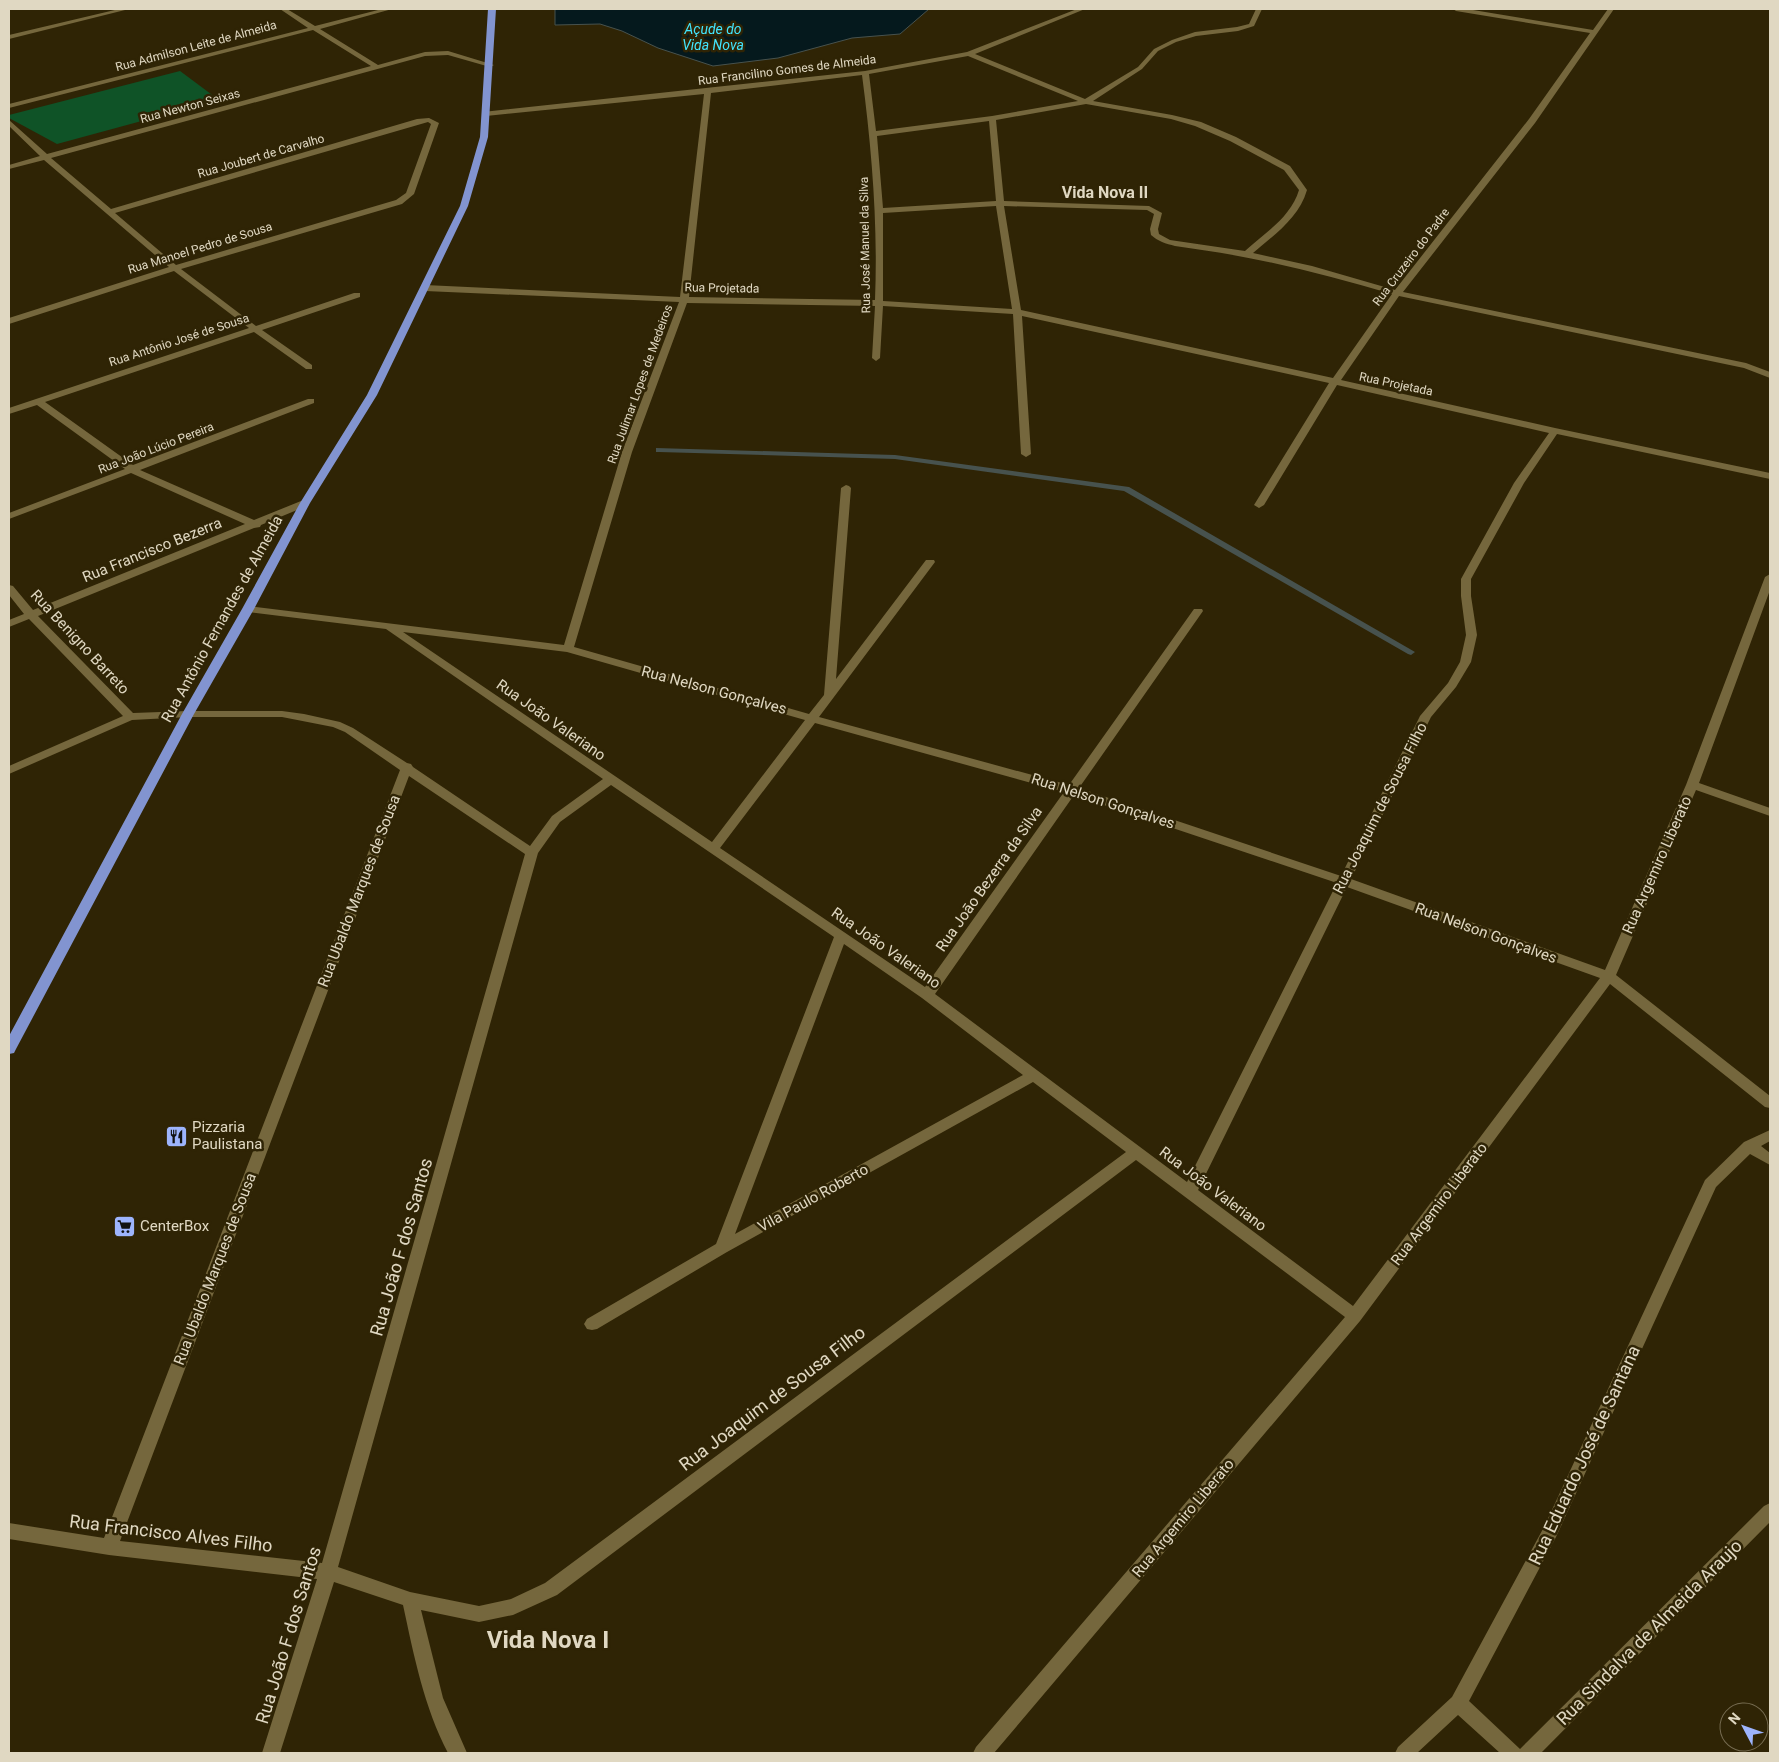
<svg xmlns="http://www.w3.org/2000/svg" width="1779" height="1762" viewBox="0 0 1779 1762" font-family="Roboto,sans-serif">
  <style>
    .green { fill: #0f5327 }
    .water { fill: #05191d; stroke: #47524e }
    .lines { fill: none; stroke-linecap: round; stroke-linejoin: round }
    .stream { fill: #47524e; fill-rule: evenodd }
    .minor { fill: #75673d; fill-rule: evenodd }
    .trunk { fill: #8294d0; fill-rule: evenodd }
    .labels { text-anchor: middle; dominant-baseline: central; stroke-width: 5; stroke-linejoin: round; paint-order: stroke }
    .far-street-label { font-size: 12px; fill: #e0d8c2; stroke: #2f2405 }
    .far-water-label { font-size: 14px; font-style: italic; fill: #42e5fe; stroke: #2f2405 }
    .street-label { font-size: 15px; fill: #e0d8c2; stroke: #2f2405 }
    .poi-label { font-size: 15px; fill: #e0d8c2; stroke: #2f2405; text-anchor: start }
    .far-district-label { font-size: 16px; font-weight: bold; fill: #e0d8c2; stroke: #2f2405 }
    .near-street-label { font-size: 18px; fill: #e0d8c2; stroke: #2f2405 }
    .near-district-label { font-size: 24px; font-weight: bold; fill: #e0d8c2; stroke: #2f2405 }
  </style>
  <rect width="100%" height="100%" fill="#2f2405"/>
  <path class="green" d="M 180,71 L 219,100 L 57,144 L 9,118 L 9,115 Z"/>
  <path class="water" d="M 555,9 L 929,9 L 900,34 L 852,38 L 778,58 L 713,66 L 658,48 L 622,31 L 600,24 L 555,25 Z"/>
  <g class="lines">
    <path class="stream" d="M 656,448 L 895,455 L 1129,487 L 1415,652 L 1411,655 L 1408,654 L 1124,491 L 895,459 L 659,452 L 656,452 Z"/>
    <path class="minor" d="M 119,9 L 129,9 L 9,39 L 9,35 Z
      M 280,9 L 287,9 L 315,26 L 382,9 L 392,9 L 320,29 L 378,65 L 425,52 L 448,51 L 494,65 L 490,67 L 448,55 L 425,56 L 51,158 L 111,209 L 417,119 L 429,118 L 439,123 L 414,194 L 402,204 L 181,269 L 256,326 L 354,293 L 360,293 L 360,297 L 262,330 L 312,365 L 312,369 L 306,369 L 254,332 L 45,402 L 133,465 L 308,399 L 314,399 L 314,403 L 140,470 L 254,520 L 301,501 L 309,501 L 309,505 L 261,525 L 260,527 L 254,528 L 38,616 L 133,713 L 188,711 L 282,711 L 304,714 L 340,722 L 353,728 L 407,763 L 411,764 L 413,767 L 530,846 L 552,816 L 603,779 L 386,629 L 248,612 L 243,609 L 248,606 L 564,645 L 622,452 L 679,302 L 425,291 L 421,288 L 425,285 L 680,297 L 704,94 L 486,116 L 482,114 L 483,112 L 865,71 L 967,52 L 1077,9 L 1085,9 L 975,54 L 1085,99 L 1138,67 L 1154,49 L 1172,40 L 1195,32 L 1237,27 L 1249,24 L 1256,9 L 1262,9 L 1254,26 L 1238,31 L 1196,36 L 1176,42 L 1158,51 L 1142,69 L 1093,101 L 1172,115 L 1201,122 L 1236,137 L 1290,166 L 1307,190 C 1299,218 1274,235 1253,253 L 1312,266 L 1395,290 L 1529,119 L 1590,33 L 1456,11 L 1453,9 L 1467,9 L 1593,30 L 1608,9 L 1614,9 L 1535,123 L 1403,292 L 1746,363 L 1770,372 L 1770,378 L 1744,368 L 1399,296 L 1341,380 L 1555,428 L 1770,473 L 1770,479 L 1557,434 L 1524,483 L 1471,579 L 1471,596 L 1477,635 L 1471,662 L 1456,687 L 1431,717 L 1351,879 L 1605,970 L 1686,785 L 1765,577 L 1770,574 L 1770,590 L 1699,783 L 1770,808 L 1770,816 L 1696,790 L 1616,975 L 1770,1096 L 1770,1108 L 1765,1107 L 1610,984 L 1360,1321 L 994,1753 L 973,1753 L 976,1747 L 1345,1317 L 1136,1160 L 557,1595 L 513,1615 L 479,1622 L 421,1610 L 443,1698 L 467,1753 L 448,1753 C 424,1707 414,1656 403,1605 L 334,1582 L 280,1753 L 262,1753 L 317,1579 L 109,1555 L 9,1539 L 9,1523 L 104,1538 L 400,770 L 345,732 L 333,727 L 282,717 L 188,717 L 132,720 L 9,774 L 9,766 L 123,716 L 29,619 L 9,627 L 9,620 L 24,614 L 9,595 L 9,585 L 13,586 L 33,610 L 245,524 L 131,473 L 9,519 L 9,513 L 125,469 L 37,405 L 9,414 L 9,408 L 249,328 L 174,271 L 9,324 L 9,318 L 169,267 L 44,160 L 9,169 L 9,165 L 40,156 L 9,126 L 9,120 L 47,154 L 371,66 L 313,30 L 9,108 L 9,104 L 308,28 ZM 968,56 L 1078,101 L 992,116 L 876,131 L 869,74 ZM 862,75 C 872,151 878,225 875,300 L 689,297 L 711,93 ZM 1086,104 L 1171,119 L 1195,126 L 1230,141 L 1284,170 L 1299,190 C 1291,217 1265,233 1245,251 L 1170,240 L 1159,234 L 1158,229 L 1162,213 L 1149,206 L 1004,201 L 996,120 ZM 989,121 L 996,201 L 883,208 L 877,136 ZM 428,122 L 431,124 L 406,193 L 396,200 L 176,265 L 115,213 ZM 996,206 L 1012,309 L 883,301 L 883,213 ZM 1004,206 L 1147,210 L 1154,214 L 1150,229 L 1151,235 C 1164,247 1185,247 1202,250 C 1266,259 1329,276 1392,294 L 1333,378 L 1021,310 ZM 687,303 L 875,306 L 872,358 L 876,361 L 880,358 L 883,306 L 1013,314 L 1021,454 L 1026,457 L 1031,454 L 1022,316 L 1329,383 L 1254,505 L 1259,508 L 1264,505 L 1337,385 L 1549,433 L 1514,483 L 1461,579 L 1461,596 L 1466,635 L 1460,662 L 1448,683 L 1420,716 L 1341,876 L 1079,788 L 1203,611 L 1202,609 L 1194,609 L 1069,785 L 819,717 L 935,562 L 934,560 L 926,560 L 836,679 L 851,488 L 849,486 L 846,485 L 841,488 L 824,695 L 809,714 L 574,647 L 632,452 ZM 403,632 L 567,652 L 805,720 L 712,842 ZM 815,723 L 1064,792 L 925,987 L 720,848 ZM 409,776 L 525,854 L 322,1563 L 120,1541 ZM 611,785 L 834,937 L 716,1244 L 587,1319 L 584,1324 L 587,1329 L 592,1330 L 597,1329 L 727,1252 L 1033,1082 L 1126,1152 L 545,1583 L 511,1599 L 479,1606 L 410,1592 L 338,1567 L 538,853 L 560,822 ZM 1074,795 L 1337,883 L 1187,1182 L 935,994 ZM 1347,887 L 1600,978 L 1353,1306 L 1198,1190 ZM 844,944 L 922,998 L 1023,1075 L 735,1234 Z
      M 1770,1130 L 1770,1141 L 1761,1146 L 1770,1153 L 1770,1165 L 1750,1154 L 1716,1187 L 1556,1537 L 1469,1701 L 1520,1749 L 1764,1506 L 1770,1503 L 1770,1522 L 1541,1753 L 1500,1753 L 1458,1715 L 1417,1753 L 1395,1753 L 1398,1747 L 1452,1697 L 1544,1527 L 1705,1180 L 1744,1142 Z"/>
    <path class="trunk" d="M 488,9 L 496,9 L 488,137 L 468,206 L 377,395 L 310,503 L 254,609 L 194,714 L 16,1049 L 14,1053 L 9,1054 L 9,1036 L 182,714 L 242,609 L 300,503 L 367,395 L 460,206 L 480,137 Z"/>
  </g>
  <defs>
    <symbol id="restaurant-square" viewBox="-11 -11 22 22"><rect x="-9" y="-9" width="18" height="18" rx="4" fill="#9db4fd" stroke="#2f2405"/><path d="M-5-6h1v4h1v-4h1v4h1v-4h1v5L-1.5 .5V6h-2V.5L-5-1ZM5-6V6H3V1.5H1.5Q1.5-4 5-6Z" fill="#111"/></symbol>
    <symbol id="supermarket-square" viewBox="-11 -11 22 22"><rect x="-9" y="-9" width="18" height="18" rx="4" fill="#9db4fd" stroke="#2f2405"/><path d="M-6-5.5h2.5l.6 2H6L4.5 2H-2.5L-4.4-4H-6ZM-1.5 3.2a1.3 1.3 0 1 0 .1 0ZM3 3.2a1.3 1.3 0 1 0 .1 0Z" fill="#111"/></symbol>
  </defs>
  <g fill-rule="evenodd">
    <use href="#restaurant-square" x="164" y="1124" width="25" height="25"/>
    <use href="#supermarket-square" x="112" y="1214" width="25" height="25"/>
  </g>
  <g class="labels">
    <g class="far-street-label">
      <text transform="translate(196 46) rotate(-15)">Rua Admilson Leite de Almeida</text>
      <text transform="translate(787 70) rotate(-7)">Rua Francilino Gomes de Almeida</text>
      <text transform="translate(190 106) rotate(-15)">Rua Newton Seixas</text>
      <text transform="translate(261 156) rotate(-16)">Rua Joubert de Carvalho</text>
      <text transform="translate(865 245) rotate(-91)">Rua José Manuel da Silva</text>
      <text transform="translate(200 248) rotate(-17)">Rua Manoel Pedro de Sousa</text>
      <text transform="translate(1411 257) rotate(-53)">Rua Cruzeiro do Padre</text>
      <text transform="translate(722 288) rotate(1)">Rua Projetada</text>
      <text transform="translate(179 340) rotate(-18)">Rua Antônio José de Sousa</text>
      <text transform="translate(640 384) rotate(-70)">Rua Julimar Lopes de Medeiros</text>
      <text transform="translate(1396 384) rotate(12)">Rua Projetada</text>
      <text transform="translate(156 448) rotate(-21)">Rua João Lúcio Pereira</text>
    </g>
    <g class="far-water-label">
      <text x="713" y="29">Açude do<tspan x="713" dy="16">Vida Nova</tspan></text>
    </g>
    <g class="street-label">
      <text transform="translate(152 550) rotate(-22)">Rua Francisco Bezerra</text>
      <text transform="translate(222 619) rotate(-61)">Rua Antônio Fernandes de Almeida</text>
      <text transform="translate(80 642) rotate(47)">Rua Benigno Barreto</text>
      <text transform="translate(714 690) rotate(15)">Rua Nelson Gonçalves</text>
      <text transform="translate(551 720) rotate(35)">Rua João Valeriano</text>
      <text transform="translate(1103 801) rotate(18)">Rua Nelson Gonçalves</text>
      <text transform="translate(1380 808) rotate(-63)">Rua Joaquim de Sousa Filho</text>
      <text transform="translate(1657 865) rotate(-66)">Rua Argemiro Liberato</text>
      <text transform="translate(989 879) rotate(-55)">Rua Joāo Bezerra da Silva</text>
      <text transform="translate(359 891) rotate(-69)">Rua Ubaldo Marques de Sousa</text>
      <text transform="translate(1486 933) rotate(20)">Rua Nelson Gonçalves</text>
      <text transform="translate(886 948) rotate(35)">Rua João Valeriano</text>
      <text transform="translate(1213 1189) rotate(37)">Rua João Valeriano</text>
      <text transform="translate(813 1198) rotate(-29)">Vila Paulo Roberto</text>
      <text transform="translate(1439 1204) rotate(-53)">Rua Argemiro Liberato</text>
      <text transform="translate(215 1269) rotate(-69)">Rua Ubaldo Marques de Sousa</text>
      <text transform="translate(1183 1518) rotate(-50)">Rua Argemiro Liberato</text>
    </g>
    <g class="poi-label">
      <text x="192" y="1127">Pizzaria<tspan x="192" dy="17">Paulistana</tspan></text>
      <text x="140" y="1226">CenterBox</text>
    </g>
    <g class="far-district-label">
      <text x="1105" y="192">Vida Nova II</text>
    </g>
    <g class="near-street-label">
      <text transform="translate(401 1247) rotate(-74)">Rua João F dos Santos</text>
      <text transform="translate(772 1398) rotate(-37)">Rua Joaquim de Sousa Filho</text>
      <text transform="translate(1584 1455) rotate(-65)">Rua Eduardo José de Santana</text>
      <text transform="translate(171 1533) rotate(7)">Rua Francisco Alves Filho</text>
      <text transform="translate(1649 1632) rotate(-45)">Rua Sindalva de Almeida Araujo</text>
      <text transform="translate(288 1635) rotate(-73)">Rua João F dos Santos</text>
    </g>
    <g class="near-district-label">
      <text x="548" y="1640">Vida Nova I</text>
    </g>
  </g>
  <rect width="1779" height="1762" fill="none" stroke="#e0d8c2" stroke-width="20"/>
  <g transform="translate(1744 1727) rotate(311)"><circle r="24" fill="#2f2405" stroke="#766c51"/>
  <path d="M0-4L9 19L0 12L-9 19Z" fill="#9db4fd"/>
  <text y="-8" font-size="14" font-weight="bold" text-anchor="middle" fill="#e0d8c2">N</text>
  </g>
</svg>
